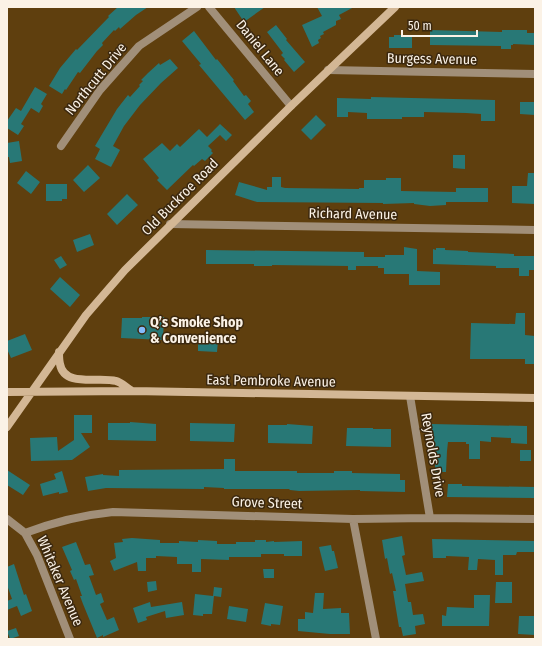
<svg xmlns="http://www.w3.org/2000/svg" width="542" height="646" viewBox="0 0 542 646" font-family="'Fira Sans Condensed',sans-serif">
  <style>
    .building { fill: #287876 }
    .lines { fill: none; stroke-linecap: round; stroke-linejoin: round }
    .street { stroke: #a18f79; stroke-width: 8 }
    .secondary { stroke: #d3b795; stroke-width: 8 }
    .poi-dot { fill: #85bbfb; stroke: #3b280f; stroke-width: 1.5 }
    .labels { text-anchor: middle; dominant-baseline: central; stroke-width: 3; stroke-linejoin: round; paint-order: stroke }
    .street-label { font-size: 14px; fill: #fbf2e6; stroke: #3b280f }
    .poi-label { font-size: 14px; font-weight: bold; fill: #fbf2e6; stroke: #3b280f; text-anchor: start }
  </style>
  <rect width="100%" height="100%" fill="#5f3f0e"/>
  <path class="building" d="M 118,7 L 148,7 L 136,15 L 120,29 L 119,27 L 115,31 L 114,30 L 102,43 L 103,45 L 97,51 L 80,73 L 78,72 L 66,90 L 65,89 L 62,94 L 49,86 L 60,68 L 76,49 L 77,50 L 109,17 L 108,16 Z
    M 234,7 L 265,7 L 244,22 Z
    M 317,7 L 354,7 L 339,15 L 341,19 L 336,21 L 336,25 L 323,32 L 324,34 L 320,36 L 321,38 L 318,40 L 319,43 L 312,47 L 302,25 L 322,16 Z
    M 276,25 L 287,39 L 286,40 L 305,62 L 294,72 L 284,60 L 285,59 L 281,55 L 283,53 L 267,32 Z
    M 430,30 L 502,32 L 502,30 L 527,30 L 527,33 L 535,33 L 535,45 L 513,44 L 513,45 L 511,45 L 511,49 L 501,49 L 501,46 L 430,45 Z
    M 194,31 L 216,60 L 217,59 L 234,80 L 233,81 L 244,96 L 246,95 L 251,101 L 248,104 L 254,112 L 245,120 L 214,83 L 199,65 L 201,64 L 182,41 Z
    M 394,35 L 412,35 L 412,48 L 389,48 L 389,37 L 394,37 Z
    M 170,59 L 178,68 L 161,83 L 140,105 L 124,126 L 113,146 L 120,150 L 111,167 L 95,159 L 100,149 L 95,146 L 117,109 L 128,95 L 130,97 L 140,86 L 139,85 L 143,81 L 141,80 L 148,73 L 159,63 L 160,65 Z
    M 35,87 L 47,94 L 41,104 L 43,106 L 39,113 L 31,108 L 21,124 L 24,126 L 18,135 L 7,128 L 7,121 L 16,108 L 21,111 Z
    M 371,97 L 495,100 L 495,121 L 481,121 L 481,114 L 466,113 L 424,112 L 424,117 L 402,117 L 402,119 L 367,119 L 367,113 L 348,112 L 348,117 L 337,117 L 337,98 L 371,99 Z
    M 520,102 L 535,102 L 535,115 L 520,114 Z
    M 316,115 L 326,125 L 311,140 L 301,130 Z
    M 220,124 L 232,135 L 226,141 L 220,135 L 208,146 L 212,150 L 211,151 L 213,153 L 205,161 L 202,159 L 194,166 L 193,165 L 167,190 L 157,180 L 159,178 L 143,159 L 162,143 L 170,151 L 177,144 L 180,147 L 199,129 L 207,137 Z
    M 19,141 L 22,161 L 10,163 L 9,157 L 7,157 L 7,143 Z
    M 453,155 L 465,155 L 465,169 L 453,168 Z
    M 88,165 L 100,178 L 84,192 L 73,180 Z
    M 26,171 L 40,182 L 31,194 L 17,183 Z
    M 528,173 L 535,173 L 535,204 L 512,203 L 512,186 L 527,186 Z
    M 272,177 L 281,177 L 281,187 L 285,188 L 359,189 L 359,188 L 364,188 L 364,180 L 386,180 L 386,178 L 401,178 L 401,191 L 456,192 L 456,188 L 488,188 L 488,202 L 446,202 L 446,205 L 430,206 L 414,204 L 414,203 L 383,204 L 383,203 L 257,202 L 235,195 L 239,182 L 267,190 L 267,187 L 272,187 Z
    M 46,184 L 67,184 L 67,199 L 62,199 L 62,201 L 46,201 Z
    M 127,194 L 138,205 L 117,225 L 107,214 Z
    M 90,234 L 94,245 L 77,252 L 73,240 Z
    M 404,247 L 417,249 L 417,271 L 440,272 L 440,285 L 409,285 L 409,274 L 384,274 L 384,268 L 378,268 L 378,266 L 356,266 L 356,270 L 348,270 L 348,266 L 272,265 L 272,266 L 254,266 L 254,264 L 206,264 L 206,250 L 364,252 L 364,257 L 385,257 L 385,255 L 404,255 Z
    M 436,248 L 445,248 L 445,250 L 468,251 L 468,252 L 514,254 L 514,256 L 535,256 L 535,270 L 529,270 L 529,276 L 519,276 L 519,268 L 496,268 L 496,266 L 433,264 L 433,249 L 436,250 Z
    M 61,256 L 67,265 L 60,269 L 54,260 Z
    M 60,277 L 80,295 L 70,307 L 50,289 Z
    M 516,313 L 525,313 L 525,335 L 535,336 L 535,364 L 525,364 L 525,359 L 470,359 L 471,323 L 515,324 Z
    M 142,317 L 164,317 L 163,340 L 121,338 L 122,318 L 142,318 Z
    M 25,334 L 32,350 L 11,358 L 7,349 L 7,341 Z
    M 198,340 L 218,341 L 217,352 L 198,351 Z
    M 74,415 L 92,415 L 92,433 L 81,433 L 90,447 L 72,460 L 31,461 L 30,438 L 57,437 L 58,451 L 74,440 Z
    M 130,422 L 156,424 L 156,441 L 108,440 L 108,423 L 130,423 Z
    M 190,423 L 235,424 L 234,442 L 190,441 Z
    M 287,424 L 313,426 L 312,444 L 268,443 L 268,425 L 287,425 Z
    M 432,424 L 527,426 L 527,444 L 511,443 L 511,438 L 491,437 L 491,442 L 480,441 L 480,459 L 469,459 L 469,444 L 466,444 L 466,442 L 448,442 L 447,451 L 446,472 L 435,472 L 435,451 L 434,451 L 434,439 L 432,439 Z
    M 347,428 L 373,428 L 373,429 L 391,429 L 391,447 L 346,446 Z
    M 520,450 L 531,450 L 531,461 L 520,461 Z
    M 224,459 L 235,459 L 235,471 L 297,471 L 297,473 L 334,473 L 334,471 L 352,471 L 352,473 L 400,474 L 400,480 L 405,480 L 405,492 L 360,491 L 360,490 L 299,491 L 290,490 L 289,489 L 224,489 L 224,488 L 204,487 L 204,489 L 106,488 L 88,491 L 85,477 L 103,474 L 103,475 L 119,476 L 119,470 L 224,469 Z
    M 7,470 L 30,485 L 23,495 L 7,485 Z
    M 62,471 L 68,492 L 59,494 L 59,492 L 43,496 L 40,484 L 56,479 L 54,474 Z
    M 448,484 L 462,484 L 462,486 L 466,486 L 535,487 L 535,498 L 447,497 Z
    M 402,536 L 405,555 L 402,556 L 406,575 L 422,572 L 424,581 L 405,584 L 408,602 L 411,602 L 413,615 L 423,614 L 425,624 L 415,626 L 416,634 L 403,636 L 401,627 L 399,627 L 393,591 L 396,591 L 392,573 L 390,574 L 387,558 L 385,559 L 382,540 Z
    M 132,538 L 160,540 L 160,543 L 179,543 L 179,541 L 198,542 L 198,540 L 217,541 L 217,544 L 236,544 L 236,542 L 255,542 L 255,540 L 266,540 L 266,542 L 274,541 L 274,542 L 302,541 L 302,556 L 284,556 L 284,554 L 261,554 L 261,557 L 229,557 L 229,560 L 201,559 L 201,572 L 192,572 L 192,564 L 177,564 L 177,557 L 156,556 L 156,558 L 146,558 L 146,571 L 138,571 L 137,562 L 114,571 L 110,561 L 116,558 L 114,543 L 123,542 L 122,539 Z
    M 432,539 L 535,541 L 535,552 L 517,552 L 516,555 L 503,555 L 503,575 L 495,575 L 495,560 L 478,559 L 477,570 L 468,570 L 469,557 L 446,556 L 446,558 L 433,558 Z
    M 76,542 L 85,565 L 90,564 L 94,575 L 89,576 L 96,595 L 101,593 L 104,602 L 100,604 L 107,620 L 114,617 L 119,630 L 103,637 L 103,635 L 97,638 L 83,604 L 80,596 L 82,596 L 76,579 L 74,580 L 70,571 L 72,570 L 62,547 Z
    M 331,545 L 332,551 L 334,551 L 338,568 L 325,571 L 319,547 Z
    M 14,564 L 24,595 L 26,594 L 32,611 L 21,616 L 17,606 L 7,610 L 7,601 L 12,599 L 7,585 L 7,567 Z
    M 263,569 L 274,569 L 274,578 L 264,578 Z
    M 156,581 L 157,590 L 148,592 L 147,582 Z
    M 496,582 L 512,582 L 512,603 L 495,603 Z
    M 214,587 L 222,588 L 221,597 L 214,596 L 212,614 L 203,614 L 203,616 L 193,615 L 195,594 L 213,596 Z
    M 315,593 L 324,593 L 323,609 L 341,608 L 341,613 L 349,613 L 350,634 L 330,634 L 298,631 L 298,619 L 305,619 L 305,612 L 313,613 Z
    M 474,595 L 490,595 L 489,626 L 442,626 L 442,615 L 446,616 L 447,607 L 474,608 Z
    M 150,602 L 151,607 L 182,602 L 184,615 L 166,618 L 165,611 L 146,617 L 147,620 L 138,623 L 133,608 Z
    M 265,603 L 283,606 L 280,625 L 271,624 L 271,626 L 261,624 Z
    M 229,606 L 248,609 L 246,622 L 227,619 Z
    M 519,616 L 535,616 L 535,635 L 518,634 Z
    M 16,628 L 19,636 L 10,639 L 7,631 Z"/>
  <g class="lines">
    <path class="street" d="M 209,7 L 291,106
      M 328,70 L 535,74
      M 61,146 L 100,90 L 139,46 L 197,7
      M 170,224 L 535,230
      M 410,396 L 430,518
      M 7,519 L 25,533 C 54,522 83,515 113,512 L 353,519 L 430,518 L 535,519
      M 353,519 L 376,639
      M 25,533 L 37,555 L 70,639"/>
    <path class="secondary" d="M 59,352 C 59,356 59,360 60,364 C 64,388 100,376 116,381 C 121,382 127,388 132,391
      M 7,392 L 133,391 L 535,398
      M 7,427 L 86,315 L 125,270 L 291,106 L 395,7"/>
  </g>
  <circle class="poi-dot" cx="142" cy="330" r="4"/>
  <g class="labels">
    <g class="street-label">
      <text transform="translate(260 48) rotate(51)">Daniel Lane</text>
      <text transform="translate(432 59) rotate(1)">Burgess Avenue</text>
      <text transform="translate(96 79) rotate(-51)">Northcutt Drive</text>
      <text transform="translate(180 197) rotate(-45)">Old Buckroe Road</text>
      <text transform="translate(353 214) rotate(1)">Richard Avenue</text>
      <text transform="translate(271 381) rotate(1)">East Pembroke Avenue</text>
      <text transform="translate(433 455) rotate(80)">Reynolds Drive</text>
      <text transform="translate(267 503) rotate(2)">Grove Street</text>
      <text transform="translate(60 581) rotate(67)">Whitaker Avenue</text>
    </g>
    <g class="poi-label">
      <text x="150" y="322">Q’s Smoke Shop<tspan x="150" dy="16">&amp; Convenience</tspan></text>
    </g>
  </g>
  <rect width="542" height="646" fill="none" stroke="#fbf2e6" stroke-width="16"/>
  <path d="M402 30v6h75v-6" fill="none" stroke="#fbf2e6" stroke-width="2"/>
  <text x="408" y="30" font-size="12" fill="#fbf2e6" stroke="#3b280f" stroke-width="3" paint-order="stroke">50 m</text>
</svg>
